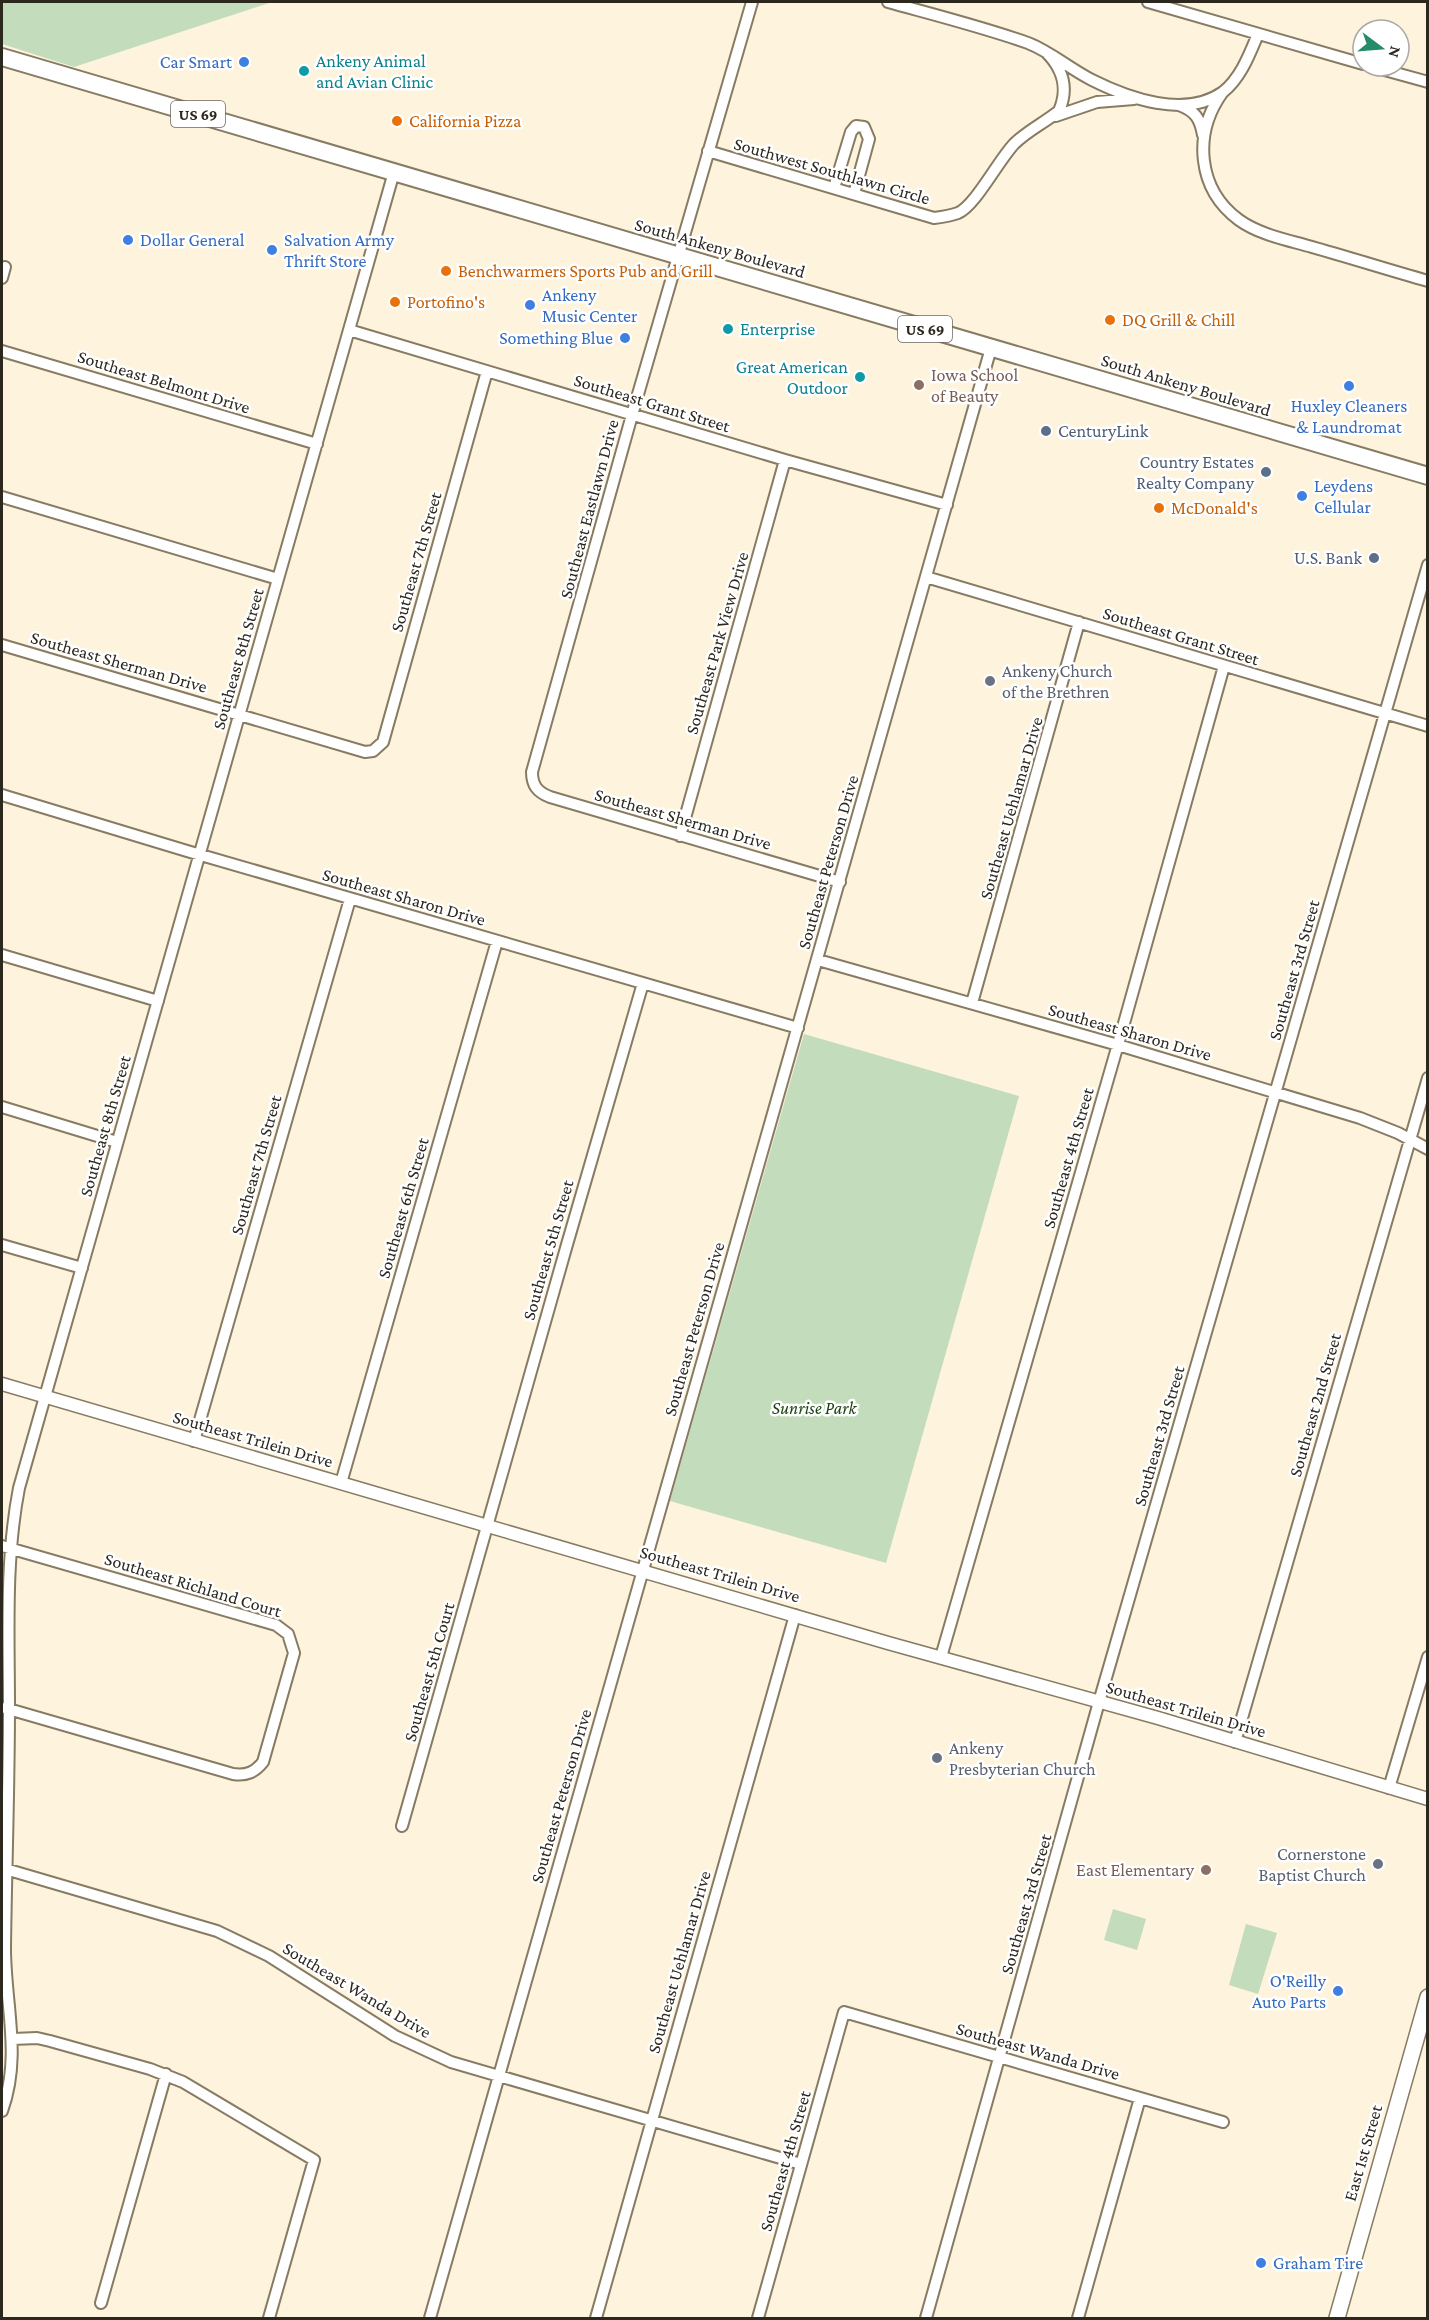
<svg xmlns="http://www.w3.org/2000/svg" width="1429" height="2320" viewBox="0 0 1429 2320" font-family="'Crimson Pro',serif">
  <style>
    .green { fill: #c2dcbc }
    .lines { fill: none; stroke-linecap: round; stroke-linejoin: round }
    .minor-casing { stroke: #877b63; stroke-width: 14 }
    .tertiary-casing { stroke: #877b63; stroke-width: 15 }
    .secondary-casing { stroke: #877b63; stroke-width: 18 }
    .primary-casing { stroke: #877b63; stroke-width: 20 }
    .minor { stroke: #fff; stroke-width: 10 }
    .tertiary { stroke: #fff; stroke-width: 12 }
    .secondary { stroke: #fff; stroke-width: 15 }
    .primary { stroke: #fff; stroke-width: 16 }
    .shop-dot { fill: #3f7fe0; stroke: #fff; stroke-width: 2 }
    .culture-dot { fill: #0f9aa8; stroke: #fff; stroke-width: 2 }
    .food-dot { fill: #e8710a; stroke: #fff; stroke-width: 2 }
    .education-dot { fill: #8d6e63; stroke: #fff; stroke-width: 2 }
    .service-dot { fill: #5c6f8a; stroke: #fff; stroke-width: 2 }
    .worship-dot { fill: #6b7280; stroke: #fff; stroke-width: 2 }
    .labels { text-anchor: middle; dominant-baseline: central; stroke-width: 5; stroke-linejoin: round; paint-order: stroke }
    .shield { fill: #fff; stroke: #6c6862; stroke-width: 1.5 }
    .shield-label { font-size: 16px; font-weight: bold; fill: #2d281e }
    .culture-label { font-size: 18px; fill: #0d838f; stroke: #fff; text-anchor: start }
    .shop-label { font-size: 18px; fill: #366cbe; stroke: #fff; text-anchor: start }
    .food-label { font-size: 18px; fill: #c56008; stroke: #fff; text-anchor: start }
    .street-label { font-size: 18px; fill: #2d281e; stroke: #fff }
    .education-label { font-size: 18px; fill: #785e54; stroke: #fff; text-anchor: start }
    .service-label { font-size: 18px; fill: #4e5e75; stroke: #fff; text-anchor: end }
    .worship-label { font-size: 18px; fill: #5b616d; stroke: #fff; text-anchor: start }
    .park-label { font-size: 18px; font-style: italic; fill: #1c4210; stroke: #fff }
  </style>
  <rect width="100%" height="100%" fill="#fef3dd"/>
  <path class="green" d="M 2,2 L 272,2 L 74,67 L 2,44 Z
    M 804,1034 L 1019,1096 L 886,1563 L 670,1501 Z
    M 1113,1909 L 1146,1919 L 1137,1950 L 1104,1940 Z
    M 1246,1924 L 1277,1933 L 1258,1994 L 1229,1985 Z"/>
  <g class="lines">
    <defs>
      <path id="minor" d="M 752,2 L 632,415 L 532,772 C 532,785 537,792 550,797 L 840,882
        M 888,2 C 935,15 983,27 1028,43 C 1051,52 1070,69 1092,80 C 1128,98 1185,119 1223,92 C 1241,78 1250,53 1258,34
        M 1148,2 L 1363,64
        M 1370,66 L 1428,82
        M 1222,93 C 1193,134 1197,189 1239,220 C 1260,235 1288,240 1312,247 C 1351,258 1389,270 1428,281
        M 1179,105 C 1195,111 1200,118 1203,135
        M 1056,116 L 1097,102 L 1134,99
        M 708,151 L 934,218 C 942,217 950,216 958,213 C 975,206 998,161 1014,144 C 1027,131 1044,123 1059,111 C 1069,88 1063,69 1046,52
        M 834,188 L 851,132 L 856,126 L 864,127 L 869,139 L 854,194
        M 2,278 L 5,267
        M 349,330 L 785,460 L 947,505
        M 2,351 L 317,444
        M 2,497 L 278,579
        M 926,577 L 1428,726
        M 2,645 L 365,752 L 373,751 L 383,742 L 487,371
        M 2,795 L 187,851 L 798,1028
        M 680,836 L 785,460
        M 2,955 L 158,1001
        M 818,960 L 1118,1045 L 1360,1118 L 1398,1133 L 1428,1149
        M 972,1003 L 1079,622
        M 2,1107 L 117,1142
        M 2,1245 L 82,1268
        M 194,1441 L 350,899
        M 341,1483 L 497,941
        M 2,1546 L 276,1625 L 288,1634 L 294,1653 L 263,1762 C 255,1772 247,1776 233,1774 L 5,1708
        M 941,1657 L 1121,1034 L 1224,666
        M 1235,1742 L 1428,1078
        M 1389,1788 L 1428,1657
        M 402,1826 L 566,1248 L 643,983
        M 2,1868 L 217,1931 L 269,1956 L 395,2036 L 451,2062 L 801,2164
        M 13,2039 L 37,2038 L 50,2041 L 150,2069 L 183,2082 L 314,2160 L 269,2318
        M 2,2111 C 22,2056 5,2004 5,1948 C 6,1868 9,1787 9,1706 C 9,1634 5,1560 19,1488 L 394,172
        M 101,2303 L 166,2074
        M 430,2318 L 991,348
        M 596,2318 L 795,1615
        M 758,2318 L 844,2012 L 1223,2122
        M 926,2318 L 1099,1702 L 1428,565
        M 1078,2318 L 1140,2098"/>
      <path id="tertiary" d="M 2,1384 L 888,1643 L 1158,1718 L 1428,1799"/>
      <path id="secondary" d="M 1337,2318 L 1428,1997"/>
      <path id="primary" d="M 2,57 L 1428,476"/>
    </defs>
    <use href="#minor" class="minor-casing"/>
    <use href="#tertiary" class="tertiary-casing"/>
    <use href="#secondary" class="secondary-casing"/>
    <use href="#primary" class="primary-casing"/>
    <use href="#minor" class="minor"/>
    <use href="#tertiary" class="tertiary"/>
    <use href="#secondary" class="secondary"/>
    <use href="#primary" class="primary"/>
  </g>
  <g class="shop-dot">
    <circle cx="244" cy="62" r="6"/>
    <circle cx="128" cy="240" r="6"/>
    <circle cx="272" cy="250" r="6"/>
    <circle cx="530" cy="305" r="6"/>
    <circle cx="625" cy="338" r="6"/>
    <circle cx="1349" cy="386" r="6"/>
    <circle cx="1302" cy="496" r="6"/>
    <circle cx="1338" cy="1991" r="6"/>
    <circle cx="1261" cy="2263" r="6"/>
  </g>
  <g class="culture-dot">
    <circle cx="304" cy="71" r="6"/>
    <circle cx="728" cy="329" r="6"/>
    <circle cx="860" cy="377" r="6"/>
  </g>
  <g class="food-dot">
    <circle cx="397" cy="121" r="6"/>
    <circle cx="446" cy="271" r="6"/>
    <circle cx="395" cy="302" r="6"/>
    <circle cx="1110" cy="320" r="6"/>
    <circle cx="1159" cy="508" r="6"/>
  </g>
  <g class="education-dot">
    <circle cx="919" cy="385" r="6"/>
    <circle cx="1206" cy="1870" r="6"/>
  </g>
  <g class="service-dot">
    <circle cx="1046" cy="431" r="6"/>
    <circle cx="1266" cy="472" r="6"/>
    <circle cx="1374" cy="558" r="6"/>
  </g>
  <g class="worship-dot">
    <circle cx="990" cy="681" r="6"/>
    <circle cx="937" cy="1758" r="6"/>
    <circle cx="1378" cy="1864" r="6"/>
  </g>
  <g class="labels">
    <g class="shield">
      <rect x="171" y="101" width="54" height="26" rx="4.5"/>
      <rect x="898" y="316" width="54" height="26" rx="4.5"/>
    </g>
    <g class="shield-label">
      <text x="198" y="114">US 69</text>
      <text x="925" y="329">US 69</text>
    </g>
    <g class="culture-label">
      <text x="316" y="61">Ankeny Animal<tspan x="316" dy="21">and Avian Clinic</tspan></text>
      <text x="740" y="329">Enterprise</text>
      <text x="848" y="367" text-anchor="end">Great American<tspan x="848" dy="21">Outdoor</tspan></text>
    </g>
    <g class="shop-label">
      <text x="232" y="62" text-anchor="end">Car Smart</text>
      <text x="140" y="240">Dollar General</text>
      <text x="284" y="240">Salvation Army<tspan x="284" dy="21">Thrift Store</tspan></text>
      <text x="542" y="295">Ankeny<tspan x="542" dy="21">Music Center</tspan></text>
      <text x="613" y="338" text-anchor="end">Something Blue</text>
      <text x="1349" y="406" text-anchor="middle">Huxley Cleaners<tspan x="1349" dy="21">&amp; Laundromat</tspan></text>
      <text x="1314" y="486">Leydens<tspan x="1314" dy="21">Cellular</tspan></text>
      <text x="1326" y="1981" text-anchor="end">O'Reilly<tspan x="1326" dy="21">Auto Parts</tspan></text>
      <text x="1273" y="2263">Graham Tire</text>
    </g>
    <g class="food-label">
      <text x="409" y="121">California Pizza</text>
      <text x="458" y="271">Benchwarmers Sports Pub and Grill</text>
      <text x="407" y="302">Portofino's</text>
      <text x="1122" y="320">DQ Grill &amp; Chill</text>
      <text x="1171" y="508">McDonald's</text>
    </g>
    <g class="street-label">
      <text transform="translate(832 171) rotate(16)">Southwest Southlawn Circle</text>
      <text transform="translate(720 248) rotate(16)">South Ankeny Boulevard</text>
      <text transform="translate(164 382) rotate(17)">Southeast Belmont Drive</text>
      <text transform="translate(1186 385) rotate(17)">South Ankeny Boulevard</text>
      <text transform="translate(652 403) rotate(17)">Southeast Grant Street</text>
      <text transform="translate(589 509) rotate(-75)">Southeast Eastlawn Drive</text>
      <text transform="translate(416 562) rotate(-74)">Southeast 7th Street</text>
      <text transform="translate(1181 636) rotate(17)">Southeast Grant Street</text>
      <text transform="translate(717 643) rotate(-74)">Southeast Park View Drive</text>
      <text transform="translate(238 659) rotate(-74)">Southeast 8th Street</text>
      <text transform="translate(119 662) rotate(16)">Southeast Sherman Drive</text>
      <text transform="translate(1011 808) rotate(-74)">Southeast Uehlamar Drive</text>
      <text transform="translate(683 819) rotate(16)">Southeast Sherman Drive</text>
      <text transform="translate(828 862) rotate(-74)">Southeast Peterson Drive</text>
      <text transform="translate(404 897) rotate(16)">Southeast Sharon Drive</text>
      <text transform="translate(1294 970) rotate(-74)">Southeast 3rd Street</text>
      <text transform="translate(1130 1032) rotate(16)">Southeast Sharon Drive</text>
      <text transform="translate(105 1126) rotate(-74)">Southeast 8th Street</text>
      <text transform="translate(1068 1158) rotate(-74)">Southeast 4th Street</text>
      <text transform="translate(256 1165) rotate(-74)">Southeast 7th Street</text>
      <text transform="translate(403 1208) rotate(-74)">Southeast 6th Street</text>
      <text transform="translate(548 1250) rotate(-74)">Southeast 5th Street</text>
      <text transform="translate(694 1329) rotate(-74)">Southeast Peterson Drive</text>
      <text transform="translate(1315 1405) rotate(-74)">Southeast 2nd Street</text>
      <text transform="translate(1159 1436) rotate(-74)">Southeast 3rd Street</text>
      <text transform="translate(253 1439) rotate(16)">Southeast Trilein Drive</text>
      <text transform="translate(720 1574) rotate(16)">Southeast Trilein Drive</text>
      <text transform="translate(193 1585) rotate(17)">Southeast Richland Court</text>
      <text transform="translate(429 1672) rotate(-74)">Southeast 5th Court</text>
      <text transform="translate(1186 1709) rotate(16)">Southeast Trilein Drive</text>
      <text transform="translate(561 1796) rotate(-74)">Southeast Peterson Drive</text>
      <text transform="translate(1026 1904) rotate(-74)">Southeast 3rd Street</text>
      <text transform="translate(679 1962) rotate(-74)">Southeast Uehlamar Drive</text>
      <text transform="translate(357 1990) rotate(31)">Southeast Wanda Drive</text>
      <text transform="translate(1038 2051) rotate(16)">Southeast Wanda Drive</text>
      <text transform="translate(1363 2153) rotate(-74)">East 1st Street</text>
      <text transform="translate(785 2161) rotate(-74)">Southeast 4th Street</text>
    </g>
    <g class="education-label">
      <text x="931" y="375">Iowa School<tspan x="931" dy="21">of Beauty</tspan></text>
      <text x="1194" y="1870" text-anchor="end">East Elementary</text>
    </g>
    <g class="service-label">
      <text x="1058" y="431" text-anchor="start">CenturyLink</text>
      <text x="1254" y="462">Country Estates<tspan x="1254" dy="21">Realty Company</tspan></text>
      <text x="1362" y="558">U.S. Bank</text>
    </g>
    <g class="worship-label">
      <text x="1002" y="671">Ankeny Church<tspan x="1002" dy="21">of the Brethren</tspan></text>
      <text x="949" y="1748">Ankeny<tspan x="949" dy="21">Presbyterian Church</tspan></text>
      <text x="1366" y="1854" text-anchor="end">Cornerstone<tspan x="1366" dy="21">Baptist Church</tspan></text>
    </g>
    <g class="park-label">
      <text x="814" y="1408">Sunrise Park</text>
    </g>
  </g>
  <rect width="1429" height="2320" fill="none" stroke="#2d281e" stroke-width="6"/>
  <g transform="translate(1381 48) rotate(106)"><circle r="28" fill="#ffffff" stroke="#aba9a5" stroke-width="1.5"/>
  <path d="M0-4.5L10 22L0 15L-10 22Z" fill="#268c68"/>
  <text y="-9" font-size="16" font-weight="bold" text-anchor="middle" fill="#2d281e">N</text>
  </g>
</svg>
